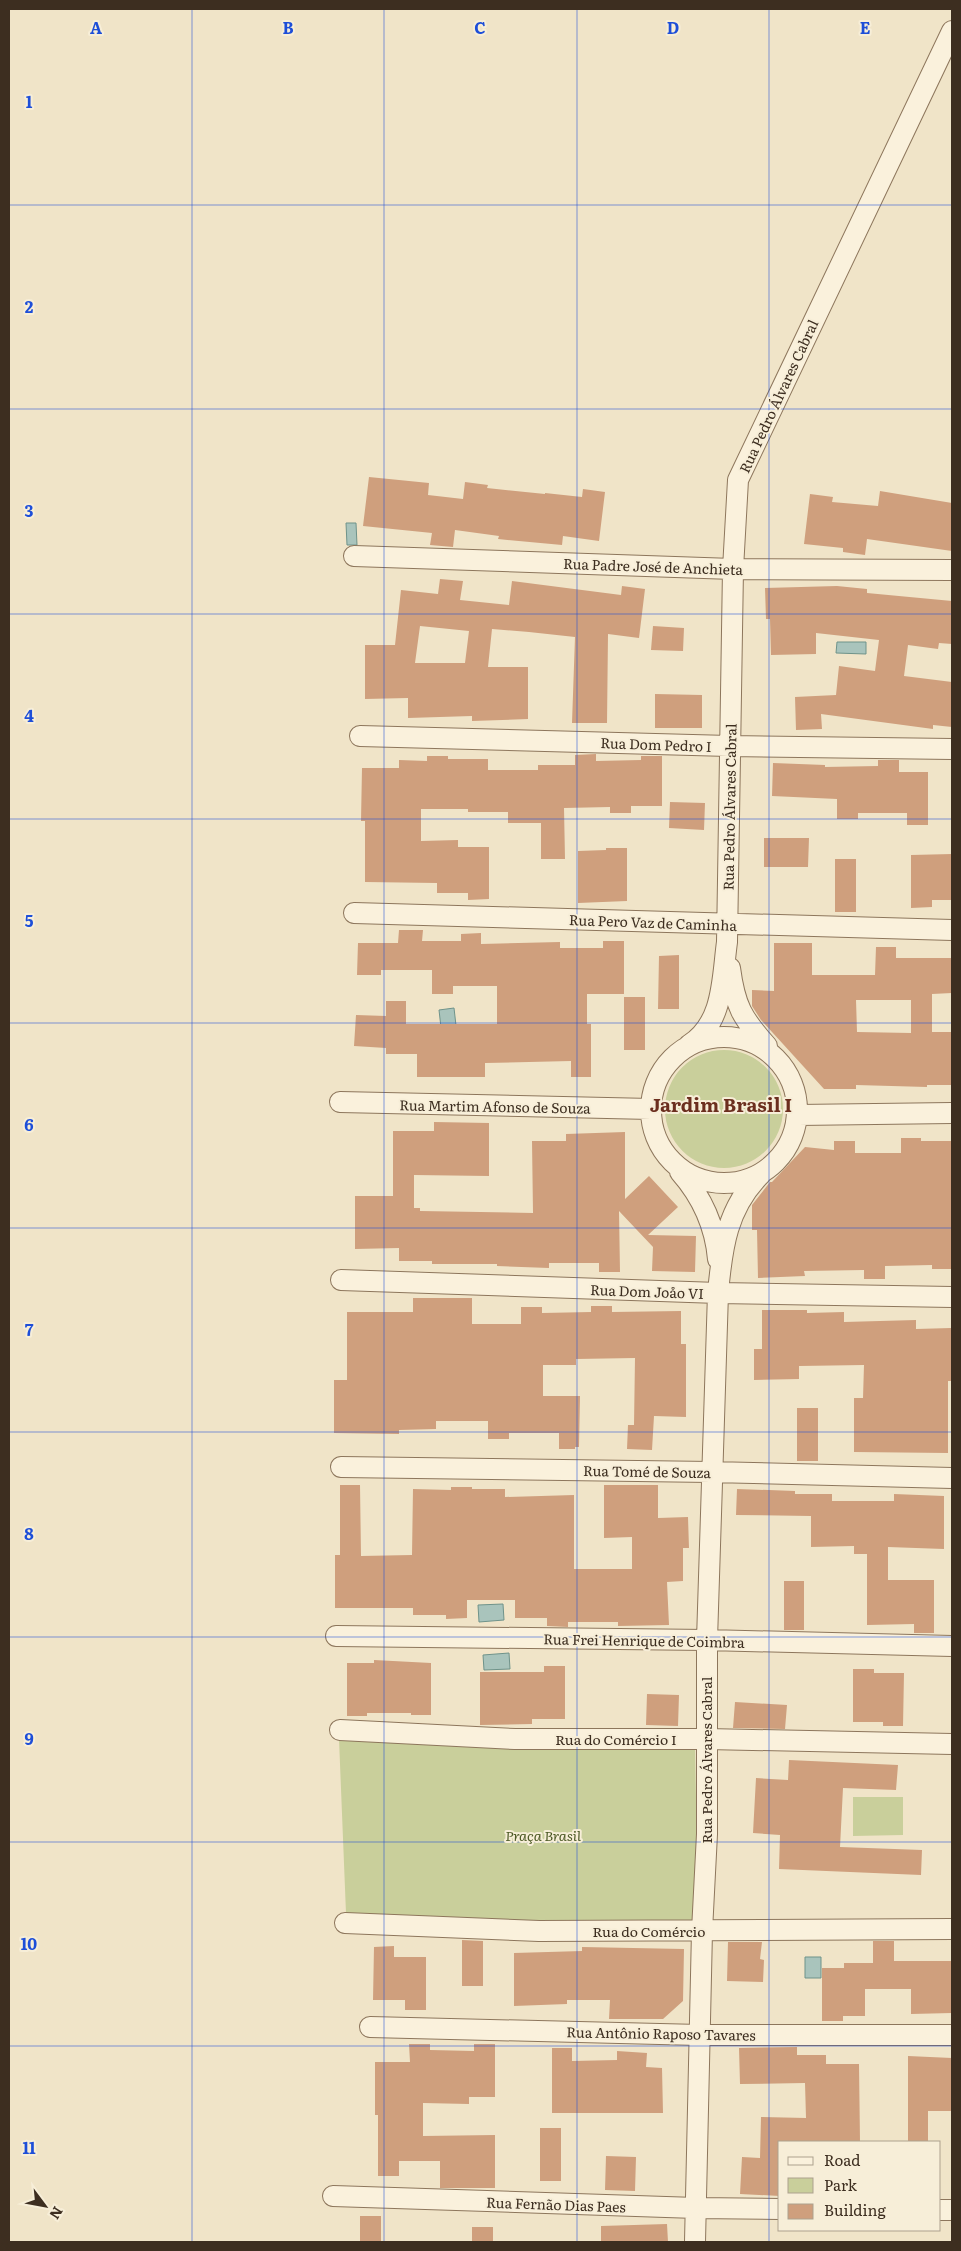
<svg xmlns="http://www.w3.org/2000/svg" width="961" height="2251" viewBox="0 0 961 2251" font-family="Literata,serif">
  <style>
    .green { fill: #c9cf9b }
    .water { fill: #a9c4bc; stroke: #6f938a }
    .building { fill: #cf9f7d; fill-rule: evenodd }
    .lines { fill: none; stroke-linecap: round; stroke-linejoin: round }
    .minor-casing { stroke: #8d765c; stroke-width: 22 }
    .minor { stroke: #faf1dc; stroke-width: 20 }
    .grid { fill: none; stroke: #1d4ed8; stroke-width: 1; stroke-opacity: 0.55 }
    .labels { text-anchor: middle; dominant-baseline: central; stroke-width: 4; stroke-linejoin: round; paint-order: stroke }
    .street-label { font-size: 14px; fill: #3d2e20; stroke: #f7eed8 }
    .park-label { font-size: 14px; font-style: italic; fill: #4d5a26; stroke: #f7eed8 }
    .district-label { font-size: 19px; font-weight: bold; fill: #6b2e1e; stroke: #f7eed8 }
    .grid-label { font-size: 16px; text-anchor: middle; font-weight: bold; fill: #1d4ed8; stroke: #f7eed8; stroke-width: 4; stroke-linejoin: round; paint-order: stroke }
  </style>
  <rect width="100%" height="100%" fill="#f0e4c8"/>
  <path class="green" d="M665 1109a59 59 0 1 1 118 0a59 59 0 1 1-118 0Z
    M 339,1739 L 695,1746 L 697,1849 L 695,1926 L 537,1925 L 346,1913 Z
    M 903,1797 L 903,1835 L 853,1836 L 853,1797 Z"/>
  <path class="water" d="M 346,523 L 356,523 L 357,545 L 347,545 Z
    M 837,642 L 866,642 L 866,654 L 836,653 Z
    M 454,1008 L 457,1034 L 442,1036 L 439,1010 Z
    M 503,1604 L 504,1620 L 479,1622 L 478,1605 Z
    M 509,1653 L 510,1669 L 484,1670 L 483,1655 Z
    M 805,1957 L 821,1957 L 821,1978 L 805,1978 Z"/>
  <path class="building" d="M 369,477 L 429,483 L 428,495 L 463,499 L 465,482 L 488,485 L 487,488 L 545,494 L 545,493 L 582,497 L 583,489 L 605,492 L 599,541 L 563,536 L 562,545 L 498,539 L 499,536 L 455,530 L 453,547 L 430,545 L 432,533 L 363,526 Z
    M 880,491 L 952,503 L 952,551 L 867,539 L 865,555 L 843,552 L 843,548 L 804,544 L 810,494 L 833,497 L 832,502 L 878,506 Z
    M 440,579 L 463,581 L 460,600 L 509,605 L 512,581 L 621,595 L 622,586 L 645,589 L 639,638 L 608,634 L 607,723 L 572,723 L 575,637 L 529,632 L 492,629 L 488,667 L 528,667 L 528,719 L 472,721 L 472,716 L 408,718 L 408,698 L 365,699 L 365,645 L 395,645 L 401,590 L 438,594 ZM 420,626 L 469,631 L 465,663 L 415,663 Z
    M 837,586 L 867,589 L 867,593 L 952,601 L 952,644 L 939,643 L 938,649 L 908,645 L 904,676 L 952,682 L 952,727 L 933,725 L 933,729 L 821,714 L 822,729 L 796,730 L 795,697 L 836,695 L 839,666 L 875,671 L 879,640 L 816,633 L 816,654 L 771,655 L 770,619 L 766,619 L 765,588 Z
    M 653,626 L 684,628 L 683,651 L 651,650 Z
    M 655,694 L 702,695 L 702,728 L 655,728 Z
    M 596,754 L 596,761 L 641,760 L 641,756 L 662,756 L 662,806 L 631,806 L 631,813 L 610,813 L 610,807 L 564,808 L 565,859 L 541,859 L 541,823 L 508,823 L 508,812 L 468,812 L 468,809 L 421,809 L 421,841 L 458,840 L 458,847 L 489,847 L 489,899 L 468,900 L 468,893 L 437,893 L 437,883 L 365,882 L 365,821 L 361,821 L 362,768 L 399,768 L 399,760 L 427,761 L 427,756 L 448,756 L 448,759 L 488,759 L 488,770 L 538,770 L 538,765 L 575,765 L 575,755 Z
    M 878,760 L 899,760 L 899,772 L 928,772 L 928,825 L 907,825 L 907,813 L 858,813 L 858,819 L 837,819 L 837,799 L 772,796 L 773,763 L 825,765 L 825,767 L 878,766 Z
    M 670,802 L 705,803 L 704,830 L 669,828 Z
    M 764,838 L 809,838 L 808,867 L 764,867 Z
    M 606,848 L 627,848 L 627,901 L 578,903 L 578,851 L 606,850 Z
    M 952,854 L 952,900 L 932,900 L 932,907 L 911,908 L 911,855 Z
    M 835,859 L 856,859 L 856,912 L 835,912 Z
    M 399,930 L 423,930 L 422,941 L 461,941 L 461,934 L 481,933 L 481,944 L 560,942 L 560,948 L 603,948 L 603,941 L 624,941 L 624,994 L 587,994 L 587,1024 L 591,1024 L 591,1077 L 571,1077 L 571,1061 L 485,1063 L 485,1077 L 417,1077 L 417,1054 L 386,1054 L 386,1048 L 354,1046 L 356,1015 L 386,1016 L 386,1001 L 406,1001 L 406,1024 L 497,1024 L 497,986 L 453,986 L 453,994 L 432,994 L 432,970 L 381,970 L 381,975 L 357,975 L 358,943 L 398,943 Z
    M 774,943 L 812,943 L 812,975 L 875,975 L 876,947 L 896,947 L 896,958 L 952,958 L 952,993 L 932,994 L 932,1032 L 952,1032 L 952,1085 L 927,1085 L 927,1087 L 856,1085 L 856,1089 L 824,1089 L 761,1020 L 752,1006 L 752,990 L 774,991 ZM 856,1000 L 911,1000 L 911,1033 L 857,1032 Z
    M 679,955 L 679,1009 L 658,1009 L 659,956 Z
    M 624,997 L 645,997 L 645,1050 L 624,1050 Z
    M 434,1122 L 489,1123 L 489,1176 L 414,1175 L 414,1208 L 420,1208 L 420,1211 L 533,1213 L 532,1141 L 566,1141 L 566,1134 L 625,1132 L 625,1199 L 649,1176 L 678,1207 L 648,1235 L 696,1236 L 695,1272 L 652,1271 L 653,1247 L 619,1211 L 620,1272 L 599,1272 L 599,1263 L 549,1263 L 549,1268 L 497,1266 L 497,1264 L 432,1264 L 432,1261 L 399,1261 L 399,1248 L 355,1249 L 355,1196 L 393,1196 L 393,1131 L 434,1131 Z
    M 901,1138 L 921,1138 L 921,1141 L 951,1141 L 952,1269 L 932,1269 L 932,1265 L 885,1266 L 885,1279 L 864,1279 L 864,1270 L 804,1271 L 805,1276 L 758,1278 L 757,1230 L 752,1230 L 752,1205 L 770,1182 L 772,1182 L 805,1147 L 834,1150 L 834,1141 L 855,1141 L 855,1153 L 901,1153 Z
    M 413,1298 L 472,1298 L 472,1324 L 521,1324 L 521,1307 L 542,1307 L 542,1313 L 591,1312 L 591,1306 L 612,1306 L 612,1312 L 681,1311 L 681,1344 L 686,1344 L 686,1417 L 654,1416 L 652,1450 L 627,1449 L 628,1425 L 634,1425 L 635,1358 L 576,1359 L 576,1365 L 543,1365 L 543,1396 L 580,1396 L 579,1447 L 575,1447 L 575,1449 L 559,1449 L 559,1433 L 509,1433 L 509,1439 L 488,1439 L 488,1421 L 436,1421 L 436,1429 L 399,1430 L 399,1434 L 334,1433 L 334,1380 L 347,1380 L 347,1312 L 413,1312 Z
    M 762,1310 L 807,1310 L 807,1313 L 844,1312 L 844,1322 L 916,1320 L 916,1329 L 951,1328 L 951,1381 L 948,1381 L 948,1453 L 854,1452 L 854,1398 L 863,1398 L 864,1365 L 799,1366 L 799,1379 L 754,1380 L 754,1349 L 762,1349 Z
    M 797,1408 L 818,1408 L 818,1461 L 797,1461 Z
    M 340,1485 L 360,1485 L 361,1556 L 412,1555 L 413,1489 L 451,1490 L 451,1487 L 472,1487 L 472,1489 L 505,1489 L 505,1497 L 574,1495 L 574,1569 L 632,1569 L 632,1537 L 604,1538 L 604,1485 L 658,1485 L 658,1518 L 688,1517 L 689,1548 L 683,1548 L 683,1581 L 667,1582 L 669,1625 L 618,1626 L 618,1622 L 568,1622 L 568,1627 L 547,1626 L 547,1618 L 515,1618 L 515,1600 L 467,1600 L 467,1618 L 446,1619 L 446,1615 L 413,1615 L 413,1608 L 335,1608 L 335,1555 L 340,1555 Z
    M 737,1489 L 795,1491 L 795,1494 L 832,1494 L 832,1501 L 894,1501 L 894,1494 L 944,1496 L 944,1549 L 888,1547 L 888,1580 L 934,1580 L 934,1633 L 914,1633 L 914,1624 L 867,1625 L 867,1554 L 854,1554 L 854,1546 L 811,1547 L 811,1516 L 736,1515 Z
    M 784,1581 L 804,1581 L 804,1630 L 784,1630 Z
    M 374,1660 L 431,1663 L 431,1715 L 411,1715 L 411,1713 L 367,1713 L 367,1716 L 347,1716 L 347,1663 L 374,1663 Z
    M 544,1666 L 565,1666 L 565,1719 L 532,1719 L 532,1724 L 480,1725 L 480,1672 L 544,1672 Z
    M 853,1669 L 874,1669 L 874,1673 L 904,1673 L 903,1726 L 883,1726 L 883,1722 L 853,1722 Z
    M 647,1694 L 679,1695 L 678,1726 L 646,1725 Z
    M 735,1702 L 787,1705 L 785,1729 L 733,1728 Z
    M 789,1760 L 898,1765 L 896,1790 L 843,1788 L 840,1847 L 922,1850 L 921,1875 L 779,1869 L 780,1835 L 753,1833 L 756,1778 L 788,1780 Z
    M 462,1940 L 483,1941 L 483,1986 L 462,1986 Z
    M 873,1941 L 894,1941 L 894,1961 L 952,1961 L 952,2013 L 911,2014 L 911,1989 L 865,1989 L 865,2016 L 843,2016 L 843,2021 L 822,2021 L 822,1968 L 844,1968 L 844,1963 L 873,1963 Z
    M 728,1942 L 762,1942 L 760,1959 L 764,1960 L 763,1982 L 727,1981 Z
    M 394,1946 L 394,1957 L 426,1957 L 426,2010 L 405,2010 L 405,2000 L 373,2000 L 374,1947 Z
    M 582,1947 L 684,1949 L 683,2001 L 663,2019 L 609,2019 L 610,2000 L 567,2000 L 567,2004 L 514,2006 L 514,1953 L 582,1951 Z
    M 409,2044 L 430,2044 L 430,2050 L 474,2051 L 474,2044 L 495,2044 L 495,2097 L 469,2097 L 469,2104 L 423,2103 L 423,2136 L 495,2135 L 495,2188 L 440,2188 L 440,2161 L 399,2161 L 399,2176 L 378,2176 L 378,2115 L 375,2115 L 375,2062 L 410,2062 Z
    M 797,2047 L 797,2055 L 826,2055 L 826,2064 L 859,2064 L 860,2142 L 780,2142 L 780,2196 L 740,2194 L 742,2157 L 760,2158 L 761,2117 L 806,2118 L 805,2083 L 740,2084 L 739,2048 Z
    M 552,2048 L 572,2048 L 572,2061 L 617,2060 L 617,2051 L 647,2053 L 646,2067 L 662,2068 L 663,2113 L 552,2113 Z
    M 908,2056 L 952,2058 L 952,2111 L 928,2111 L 928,2142 L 908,2142 Z
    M 540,2128 L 561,2128 L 561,2181 L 540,2181 Z
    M 606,2156 L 636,2157 L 635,2191 L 605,2190 Z
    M 360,2216 L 381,2216 L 381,2242 L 360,2242 Z
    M 667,2224 L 668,2242 L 601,2242 L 601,2226 Z
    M 472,2227 L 493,2227 L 493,2242 L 472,2242 Z"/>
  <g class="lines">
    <defs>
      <path id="minor" d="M 354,556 L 733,569 L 952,570
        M 360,736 L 729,746 L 952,749
        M 354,913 L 952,930
        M 730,968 C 735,1006 742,1018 767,1046
        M651 1110a73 73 0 1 1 146 0a73 73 0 1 1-146 0Z
        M 689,1045 C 724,1023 722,978 727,942 L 733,569 L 738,480 L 952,31
        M 340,1102 L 651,1109
        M 798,1115 L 952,1113
        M 680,1172 C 702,1197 715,1225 718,1259
        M 341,1280 L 718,1293 L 952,1297
        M 341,1467 L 711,1472 L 952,1478
        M 336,1636 L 707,1640 L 952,1646
        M 340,1730 L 515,1739 L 707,1739 L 952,1744
        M 345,1923 L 539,1931 L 952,1929
        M 370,2027 L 700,2035 L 952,2035
        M 333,2196 L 696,2208 L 780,2209
        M 940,2210 L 952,2210
        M 695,2242 L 702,1931 L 707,1834 L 707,1640 L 718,1293 C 722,1247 727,1208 761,1174"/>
    </defs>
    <use href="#minor" class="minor-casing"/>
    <use href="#minor" class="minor"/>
  </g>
  <path class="grid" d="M 192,9 L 192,2242M 384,9 L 384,2242M 577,9 L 577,2242M 769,9 L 769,2242M 9,205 L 952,205M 9,409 L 952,409M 9,614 L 952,614M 9,819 L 952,819M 9,1023 L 952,1023M 9,1228 L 952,1228M 9,1432 L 952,1432M 9,1637 L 952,1637M 9,1842 L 952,1842M 9,2046 L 952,2046"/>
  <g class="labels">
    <g class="street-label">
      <text transform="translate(778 396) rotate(-65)">Rua Pedro Álvares Cabral</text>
      <text transform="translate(653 566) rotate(2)">Rua Padre José de Anchieta</text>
      <text transform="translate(656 744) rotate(2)">Rua Dom Pedro I</text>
      <text transform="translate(729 807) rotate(-89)">Rua Pedro Álvares Cabral</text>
      <text transform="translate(653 922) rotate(2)">Rua Pero Vaz de Caminha</text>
      <text transform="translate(495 1106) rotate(1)">Rua Martim Afonso de Souza</text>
      <text transform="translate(647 1291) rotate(2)">Rua Dom Joåo VI</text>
      <text transform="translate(647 1471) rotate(1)">Rua Tomé de Souza</text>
      <text transform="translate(644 1640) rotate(1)">Rua Frei Henrique de Coimbra</text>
      <text x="616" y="1739">Rua do Comércio I</text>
      <text transform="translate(706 1760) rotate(-90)">Rua Pedro Álvares Cabral</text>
      <text x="649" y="1931">Rua do Comércio</text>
      <text transform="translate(661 2033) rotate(1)">Rua Antônio Raposo Tavares</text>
      <text transform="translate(556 2204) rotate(2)">Rua Fernão Dias Paes</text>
    </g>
    <g class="park-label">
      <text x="543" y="1835">Praça Brasil</text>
    </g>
    <g class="district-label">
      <text x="721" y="1104">Jardim Brasil I</text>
    </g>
  </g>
  <g class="grid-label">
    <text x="96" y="34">A</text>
    <text x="288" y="34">B</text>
    <text x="480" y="34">C</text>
    <text x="673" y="34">D</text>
    <text x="865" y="34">E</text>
    <text x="29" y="108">1</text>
    <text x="29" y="313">2</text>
    <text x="29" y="517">3</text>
    <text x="29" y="722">4</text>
    <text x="29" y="927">5</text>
    <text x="29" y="1131">6</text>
    <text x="29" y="1336">7</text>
    <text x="29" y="1540">8</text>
    <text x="29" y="1745">9</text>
    <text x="29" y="1950">10</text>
    <text x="29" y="2154">11</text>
  </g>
  <rect width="961" height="2251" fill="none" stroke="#3d2e20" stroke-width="20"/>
  <rect x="778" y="2141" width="162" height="90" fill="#f7eed8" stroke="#ada18e"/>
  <rect x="788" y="2157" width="25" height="8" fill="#faf1dc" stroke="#ada18e"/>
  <text x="824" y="2166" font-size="15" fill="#3d2e20">Road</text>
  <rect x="788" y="2178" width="25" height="15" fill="#c9cf9b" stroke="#ada18e"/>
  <text x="824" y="2191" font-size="15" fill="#3d2e20">Park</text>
  <rect x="788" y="2204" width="25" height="15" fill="#cf9f7d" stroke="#ada18e"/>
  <text x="824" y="2216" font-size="15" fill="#3d2e20">Building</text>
  <g transform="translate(45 2206) rotate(122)" stroke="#f7eed8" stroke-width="4" paint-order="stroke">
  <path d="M0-4L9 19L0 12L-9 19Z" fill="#3d2e20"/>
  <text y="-8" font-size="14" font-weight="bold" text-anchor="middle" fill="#3d2e20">N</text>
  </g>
</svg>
